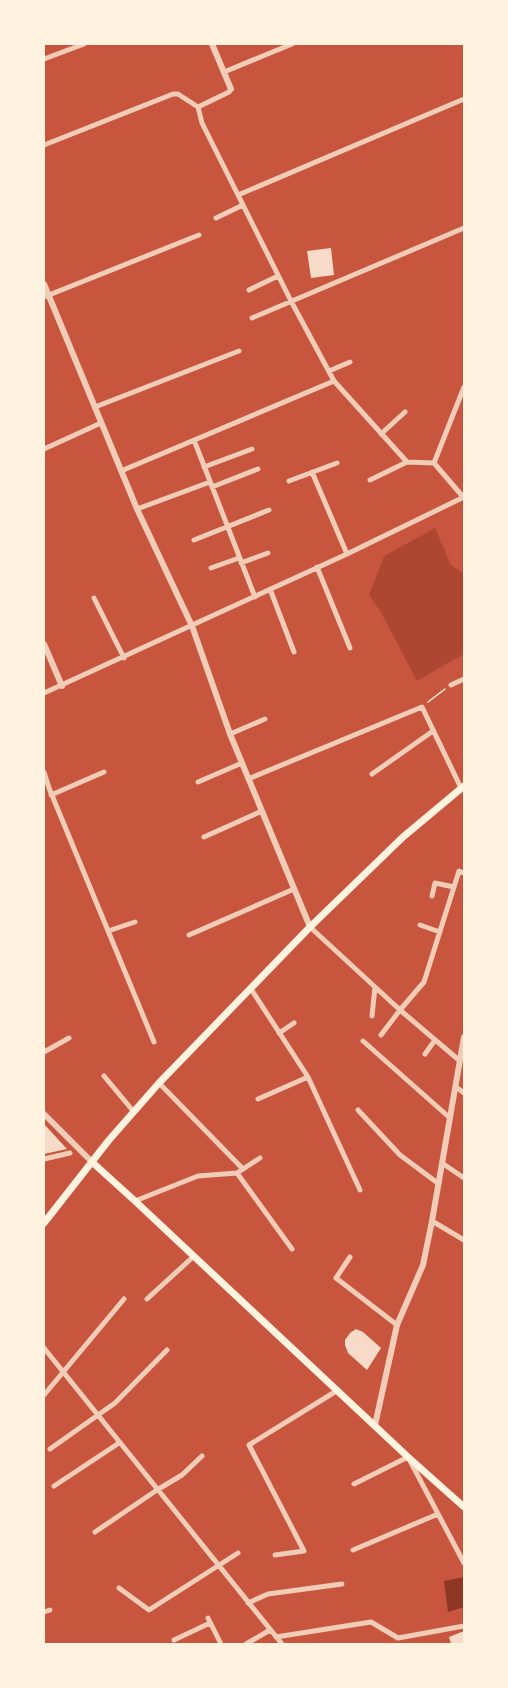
<svg xmlns="http://www.w3.org/2000/svg" width="508" height="1688" viewBox="0 0 508 1688" font-family="Spectral,serif">
  <style>
    .green { fill: #ae4732 }
    .water { fill: #8f3625 }
    .building { fill: #f7dbc8 }
    .lines { fill: none; stroke-linecap: round; stroke-linejoin: round }
    .path { stroke: #fff3e0; stroke-width: 1.5 }
    .minor { stroke: #f1ccb7; stroke-width: 5 }
    .tertiary { stroke: #f1ccb7; stroke-width: 6 }
    .secondary { stroke: #fff3e0; stroke-width: 7 }
  </style>
  <rect width="100%" height="100%" fill="#c8553d"/>
  <path class="green" d="M 435,528 L 451,565 L 464,574 L 464,654 L 417,681 L 381,612 L 369,595 L 384,556 Z"/>
  <path class="water" d="M 464,1577 L 464,1607 L 448,1612 L 444,1581 Z"/>
  <path class="building" d="M 331,248 L 334,275 L 311,278 L 307,251 Z
    M 44,1124 L 67,1149 L 44,1154 Z
    M 356,1329 L 363,1332 L 381,1348 L 367,1370 L 348,1353 L 345,1345 L 345,1340 L 350,1333 Z
    M 464,1631 L 464,1644 L 451,1644 L 449,1637 Z"/>
  <g class="lines">
    <path class="path" d="M 428,702 L 445,689"/>
    <path class="minor" d="M 44,59 L 84,44
      M 224,72 L 292,44
      M 231,89 L 229,92 L 198,107 L 202,123 L 291,301 L 334,381 L 407,462 L 434,463 L 464,498
      M 44,145 L 173,94 L 178,94 L 198,107
      M 238,195 L 464,99
      M 216,218 L 243,205
      M 249,290 L 278,276
      M 44,297 L 199,235
      M 252,318 L 464,228
      M 329,371 L 350,362
      M 95,407 L 239,351
      M 381,434 L 405,412
      M 194,440 L 255,597
      M 44,449 L 101,423
      M 434,463 L 464,387
      M 204,467 L 252,449
      M 121,471 L 334,381
      M 312,472 L 347,554
      M 370,480 L 407,462
      M 289,481 L 337,463
      M 212,487 L 258,469
      M 137,509 L 210,482
      M 194,540 L 269,510
      M 241,563 L 268,553
      M 317,567 L 350,648
      M 211,568 L 239,558
      M 270,589 L 294,652
      M 94,598 L 124,658
      M 451,685 L 464,679
      M 44,693 L 347,554 L 464,497
      M 230,734 L 265,719
      M 44,772 L 49,788 L 154,1042
      M 372,774 L 433,731
      M 248,779 L 422,707 L 461,788
      M 198,782 L 242,763
      M 51,795 L 104,772
      M 204,837 L 262,811
      M 432,896 L 435,883 L 454,887
      M 420,925 L 440,932
      M 310,927 L 400,1010 L 460,1061
      M 108,931 L 135,922
      M 189,935 L 294,889
      M 251,989 L 308,1077 L 360,1190
      M 372,1016 L 375,987
      M 279,1033 L 294,1023
      M 381,1035 L 400,1010 L 424,982 L 459,871 L 464,873
      M 363,1041 L 450,1118
      M 44,1052 L 69,1038
      M 425,1054 L 435,1040
      M 104,1076 L 134,1112
      M 159,1083 L 243,1169
      M 456,1087 L 464,1093
      M 258,1099 L 308,1077
      M 358,1110 L 400,1155 L 439,1184
      M 44,1159 L 70,1153
      M 442,1163 L 464,1178
      M 237,1173 L 292,1249
      M 135,1201 L 198,1176 L 237,1173 L 260,1158
      M 432,1221 L 464,1240
      M 350,1257 L 336,1278 L 397,1325
      M 147,1299 L 194,1256
      M 44,1348 L 282,1644
      M 44,1395 L 124,1299
      M 50,1449 L 115,1403 L 167,1350
      M 354,1484 L 408,1457 L 464,1563
      M 54,1486 L 119,1443
      M 95,1532 L 157,1490 L 182,1475 L 202,1456
      M 353,1550 L 438,1514
      M 275,1555 L 304,1551 L 249,1445 L 338,1390
      M 119,1588 L 149,1610 L 238,1553
      M 248,1603 L 268,1594 L 342,1584
      M 44,1612 L 50,1610
      M 208,1618 L 221,1644
      M 276,1637 L 371,1622 L 398,1638 L 464,1626
      M 174,1640 L 210,1623
      M 246,1644 L 270,1630"/>
    <path class="tertiary" d="M 212,44 L 231,89
      M 44,284 L 137,509 L 192,626 L 230,734 L 310,927
      M 44,644 L 62,686
      M 44,1114 L 92,1162
      M 375,1425 L 397,1325 L 423,1265 L 432,1221 L 464,1037"/>
    <path class="secondary" d="M 92,1162 L 135,1201 L 408,1457 L 464,1507
      M 44,1223 L 109,1140 L 159,1083 L 310,927 L 403,837 L 464,786"/>
  </g>
  <rect width="508" height="1688" fill="none" stroke="#fff3e0" stroke-width="90"/>
</svg>
